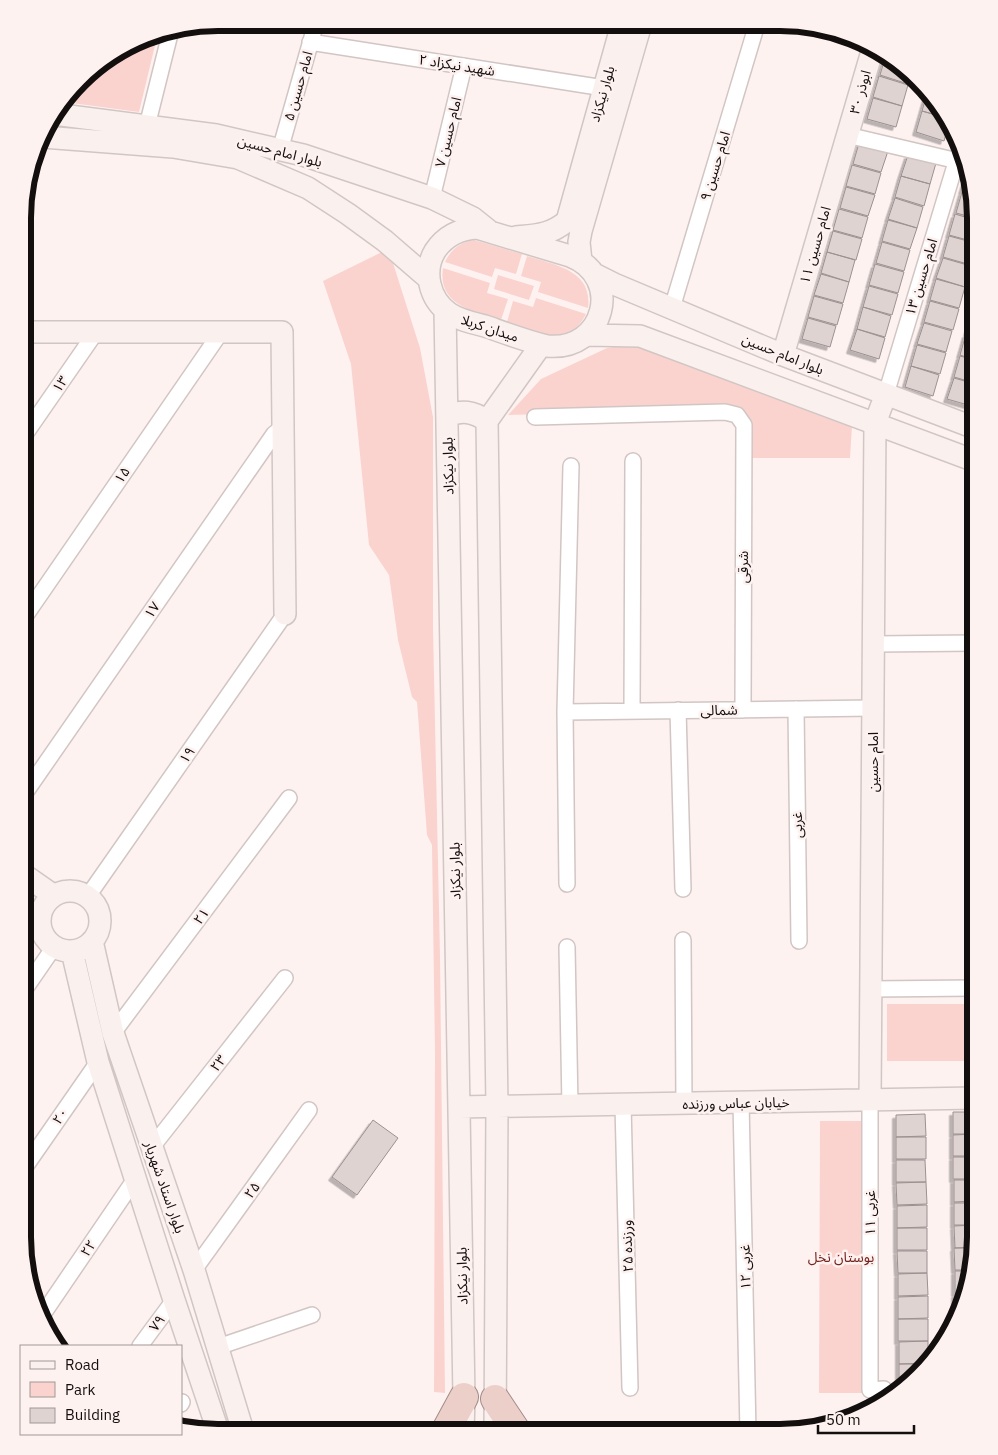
<svg xmlns="http://www.w3.org/2000/svg" width="998" height="1455" viewBox="0 0 998 1455" font-family="'IBM Plex Sans','Noto Sans Arabic',sans-serif">
  <style>
    .green { fill: #fbd3ce }
    .building { fill: #ded3d1; stroke: #9c9190; filter: url(#shadow) }
    .lines { fill: none; stroke-linecap: round; stroke-linejoin: round }
    .street-casing { stroke: #d1c6c4; stroke-width: 18 }
    .secondary-casing { stroke: #d1c6c4; stroke-width: 24 }
    .highway-casing { stroke: #a18c88; stroke-width: 30 }
    .street { stroke: #fff; stroke-width: 15 }
    .secondary { stroke: #faf1ef; stroke-width: 21 }
    .highway { stroke: #edcfca; stroke-width: 28 }
    .labels { text-anchor: middle; dominant-baseline: central; stroke-width: 5; stroke-linejoin: round; paint-order: stroke }
    .street-label { font-size: 14px; fill: #130f0e; stroke: #fef2f1 }
    .park-label { font-size: 14px; fill: #75231e; stroke: #fef2f1 }
    .rim { fill: none; stroke: #130f0e; stroke-width: 6 }
  </style>
  <defs>
    <filter id="shadow"><feDropShadow dx="-3.5" dy="3.5" stdDeviation="0" flood-color="#0004"/></filter>
  </defs>
  <rect width="100%" height="100%" fill="#fef2f1"/>
  <path class="green" d="M 155,33 L 158,33 L 139,112 L 64,102 L 89,71 Z
    M 474,240 L 522,254 L 516,274 L 495,268 L 492,277 L 445,262 C 451,249 461,242 474,240 Z
    M 382,252 L 393,263 L 420,348 L 433,417 L 433,628 L 440,956 L 445,1393 L 434,1392 L 435,1053 L 432,845 L 427,835 L 417,702 L 412,697 L 398,640 L 389,575 L 369,545 L 351,364 L 323,281 Z
    M 527,256 C 555,265 593,270 588,308 L 538,292 L 541,282 L 521,276 Z
    M 443,268 L 490,283 L 487,293 L 508,299 L 501,320 C 474,311 437,305 443,268 Z
    M 498,275 L 534,286 L 529,300 L 494,289 Z
    M 536,298 L 586,314 C 568,350 535,332 507,322 L 513,301 L 533,307 Z
    M 638,343 L 852,426 L 850,458 L 751,458 L 731,409 L 508,415 L 541,379 L 607,348 Z
    M 887,1004 L 975,1004 L 975,1061 L 887,1061 Z
    M 820,1121 L 863,1121 L 862,1393 L 819,1393 Z"/>
  <path class="building" d="M 886,55 L 899,63 L 910,77 L 908,84 L 880,75 Z
    M 879,76 L 908,85 L 902,106 L 873,97 Z
    M 926,97 L 943,117 L 922,111 Z
    M 873,98 L 902,106 L 896,127 L 867,119 Z
    M 922,111 L 943,117 L 949,124 L 944,141 L 916,132 Z
    M 859,143 L 888,151 L 881,172 L 853,164 Z
    M 908,155 L 936,163 L 930,184 L 901,176 Z
    M 852,165 L 881,173 L 875,194 L 846,186 Z
    M 901,176 L 930,184 L 924,206 L 895,197 Z
    M 966,178 L 970,193 L 962,191 Z
    M 846,187 L 875,195 L 868,216 L 840,208 Z
    M 962,192 L 970,194 L 975,218 L 956,213 Z
    M 895,198 L 923,207 L 917,228 L 888,219 Z
    M 839,209 L 868,217 L 862,238 L 833,230 Z
    M 955,214 L 975,220 L 975,242 L 949,235 Z
    M 888,220 L 917,228 L 910,249 L 882,241 Z
    M 833,231 L 862,239 L 856,260 L 827,252 Z
    M 949,236 L 975,243 L 975,250 L 971,265 L 943,257 Z
    M 882,242 L 910,250 L 904,271 L 876,263 Z
    M 827,252 L 855,260 L 849,282 L 821,273 Z
    M 943,258 L 971,266 L 965,287 L 936,278 Z
    M 875,264 L 904,272 L 898,293 L 869,285 Z
    M 821,274 L 849,282 L 843,303 L 814,295 Z
    M 936,279 L 965,287 L 959,308 L 930,300 Z
    M 869,286 L 898,294 L 892,315 L 863,307 Z
    M 814,296 L 843,304 L 837,325 L 808,317 Z
    M 930,301 L 959,309 L 953,330 L 924,322 Z
    M 863,307 L 891,316 L 885,337 L 857,329 Z
    M 973,312 L 975,313 L 975,336 L 967,333 Z
    M 808,318 L 836,326 L 830,347 L 802,339 Z
    M 924,323 L 952,331 L 946,352 L 917,344 Z
    M 857,329 L 885,338 L 879,359 L 850,350 Z
    M 966,334 L 975,337 L 975,360 L 960,355 Z
    M 917,345 L 946,353 L 940,374 L 911,366 Z
    M 960,356 L 975,360 L 975,383 L 954,377 Z
    M 911,366 L 939,375 L 933,396 L 905,387 Z
    M 954,378 L 975,384 L 975,407 L 947,399 Z
    M 953,1112 L 975,1112 L 975,1134 L 953,1134 Z
    M 925,1114 L 926,1136 L 896,1137 L 896,1115 Z
    M 373,1120 L 398,1138 L 357,1195 L 332,1177 Z
    M 975,1134 L 975,1156 L 953,1156 L 953,1135 Z
    M 896,1137 L 926,1137 L 926,1159 L 896,1159 Z
    M 953,1157 L 975,1157 L 975,1179 L 953,1179 Z
    M 896,1160 L 925,1160 L 926,1182 L 896,1182 Z
    M 954,1180 L 975,1180 L 975,1201 L 954,1202 Z
    M 926,1182 L 927,1204 L 897,1205 L 896,1183 Z
    M 954,1203 L 975,1203 L 975,1225 L 954,1225 Z
    M 927,1205 L 927,1227 L 897,1228 L 897,1206 Z
    M 975,1225 L 975,1247 L 955,1248 L 954,1226 Z
    M 897,1228 L 927,1228 L 927,1250 L 897,1250 Z
    M 954,1248 L 975,1248 L 971,1270 L 955,1270 Z
    M 897,1251 L 927,1251 L 927,1273 L 898,1273 Z
    M 955,1271 L 971,1271 L 966,1293 L 955,1293 Z
    M 927,1273 L 928,1295 L 898,1296 L 898,1274 Z
    M 955,1294 L 966,1294 L 957,1316 L 955,1316 Z
    M 928,1296 L 928,1318 L 898,1319 L 898,1297 Z
    M 898,1319 L 928,1319 L 928,1341 L 898,1341 Z
    M 928,1341 L 928,1361 L 927,1363 L 899,1364 L 899,1342 Z
    M 899,1364 L 926,1364 L 909,1384 L 905,1386 L 899,1386 Z"/>
  <g class="lines">
    <defs>
      <path id="street" d="M 310,42 L 604,88
        M 147,126 L 171,30
        M 847,135 L 962,162
        M 280,150 L 316,23
        M 432,198 L 464,66
        M 672,308 L 757,24
        M 886,394 L 960,149
        M 535,417 L 725,412 L 737,415 L 744,425 L 743,710
        M 24,436 L 96,332
        M 24,618 L 221,332
        M 874,644 L 975,643
        M 796,709 L 799,941
        M 678,710 L 683,889
        M 632,711 L 633,461
        M 565,712 L 873,708
        M 23,796 L 274,434 L 283,427
        M 567,884 L 565,712 L 571,466
        M 88,896 L 285,614
        M 683,940 L 684,1104
        M 567,947 L 570,1106
        M 871,989 L 975,988
        M 23,992 L 54,947
        M 113,1033 L 289,798
        M 870,1100 L 870,1390 L 884,1389 L 884,1400
        M 741,1102 L 748,1432
        M 623,1105 L 630,1388
        M 152,1147 L 285,978
        M 23,1170 L 98,1062
        M 194,1270 L 309,1110
        M 41,1317 L 135,1179
        M 140,1346 L 174,1300
        M 218,1347 L 312,1315
        M 181,1404 L 182,1402"/>
      <path id="secondary" d="M 54,114 L 216,135 L 303,155 L 432,198 L 473,218 L 488,230
        M 43,137 L 173,147 L 238,158 L 308,188 L 348,214 L 385,241 L 429,279
        M 477,228 L 570,256 C 624,277 605,352 547,346 C 526,341 505,333 485,326 C 473,323 459,320 449,313 C 429,299 423,271 435,251 C 445,236 460,229 477,228 Z
        M 516,237 C 537,235 550,235 567,221 L 622,24
        M 581,261 L 579,242 L 581,231 L 641,24
        M 594,274 L 614,284 L 783,355 L 975,428
        M 445,310 L 464,1397 L 463,1432
        M 24,332 L 282,332 L 285,614
        M 587,335 L 640,336 L 975,461
        M 783,355 L 873,48
        M 447,416 C 462,410 473,411 487,421
        M 23,874 L 53,895
        M40 921a30 30 0 1 1 60 0a30 30 0 1 1-60 0Z
        M 92,941 L 113,1033 L 194,1270 L 243,1431
        M 72,951 L 98,1062 L 174,1300 L 218,1431
        M 870,1100 L 875,423 L 886,394
        M 459,1107 L 975,1098
        M 495,1432 L 497,1107 L 487,421 L 541,345"/>
      <path id="highway" d="M 495,1399 L 517,1432
        M 445,1432 L 464,1397"/>
    </defs>
    <use href="#street" class="street-casing"/>
    <use href="#secondary" class="secondary-casing"/>
    <use href="#highway" class="highway-casing"/>
    <use href="#street" class="street"/>
    <use href="#secondary" class="secondary"/>
    <use href="#highway" class="highway"/>
  </g>
  <g class="labels">
    <g class="street-label">
      <text transform="translate(457 65) rotate(9)">شهید نیکزاد ۲</text>
      <text transform="translate(298 86) rotate(-74)">امام حسین ۵</text>
      <text transform="translate(860 92) rotate(-74)">ابوذر ۳۰</text>
      <text transform="translate(602 94) rotate(-74)">بلوار نیکزاد</text>
      <text transform="translate(448 132) rotate(-76)">امام حسین ۷</text>
      <text transform="translate(280 151) rotate(15)">بلوار امام حسین</text>
      <text transform="translate(715 166) rotate(-73)">امام حسین ۹</text>
      <text transform="translate(815 245) rotate(-74)">امام حسین ۱۱</text>
      <text transform="translate(921 277) rotate(-73)">امام حسین ۱۳</text>
      <text transform="translate(490 328) rotate(18)">میدان کربلا</text>
      <text transform="translate(783 354) rotate(22)">بلوار امام حسین</text>
      <text transform="translate(60 384) rotate(-55)">۱۳</text>
      <text transform="translate(448 466) rotate(-91)">بلوار نیکزاد</text>
      <text transform="translate(122 475) rotate(-55)">۱۵</text>
      <text transform="translate(743 567) rotate(-90)">شرقی</text>
      <text transform="translate(152 610) rotate(-55)">۱۷</text>
      <text transform="translate(719 710) rotate(-1)">شمالی</text>
      <text transform="translate(187 755) rotate(-55)">۱۹</text>
      <text transform="translate(873 762) rotate(-90)">امام حسین</text>
      <text transform="translate(797 825) rotate(-91)">غربی</text>
      <text transform="translate(455 871) rotate(-91)">بلوار نیکزاد</text>
      <text transform="translate(201 916) rotate(-53)">۲۱</text>
      <text transform="translate(218 1063) rotate(-52)">۲۳</text>
      <text transform="translate(736 1103) rotate(-1)">خیابان عباس ورزنده</text>
      <text transform="translate(60 1116) rotate(-55)">۲۰</text>
      <text transform="translate(165 1187) rotate(71)">بلوار استاد شهریار</text>
      <text transform="translate(252 1190) rotate(-54)">۲۵</text>
      <text transform="translate(870 1213) rotate(-90)">غربی ۱۱</text>
      <text transform="translate(627 1246) rotate(-92)">ورزنده ۲۵</text>
      <text transform="translate(88 1248) rotate(-56)">۲۲</text>
      <text transform="translate(745 1267) rotate(-91)">غربی ۱۲</text>
      <text transform="translate(462 1276) rotate(-91)">بلوار نیکزاد</text>
      <text transform="translate(157 1323) rotate(-54)">۷۹</text>
    </g>
    <g class="park-label">
      <text x="841" y="1257">بوستان نخل</text>
    </g>
  </g>
  <path d="M0 0H998V1455H0ZM218 31H780A187 187 0 0 1 967 218V1237A187 187 0 0 1 780 1424H218A187 187 0 0 1 31 1237V218A187 187 0 0 1 218 31Z" fill="#fef2f1" fill-rule="evenodd"/>
  <path class="rim" d="M218 31H780A187 187 0 0 1 967 218V1237A187 187 0 0 1 780 1424H218A187 187 0 0 1 31 1237V218A187 187 0 0 1 218 31Z"/>
  <rect x="20" y="1345" width="162" height="90" fill="#fef2f1" stroke="#a09796"/>
  <rect x="30" y="1361" width="25" height="8" fill="#faf1ef" stroke="#a09796"/>
  <text x="65" y="1370" font-size="15" fill="#130f0e">Road</text>
  <rect x="30" y="1382" width="25" height="15" fill="#fbd3ce" stroke="#a09796"/>
  <text x="65" y="1395" font-size="15" fill="#130f0e">Park</text>
  <rect x="30" y="1408" width="25" height="15" fill="#ded3d1" stroke="#a09796"/>
  <text x="65" y="1420" font-size="15" fill="#130f0e">Building</text>
  <path d="M818 1425v8h96v-8" fill="none" stroke="#130f0e" stroke-width="2.5"/>
  <text x="826" y="1425" font-size="15" fill="#130f0e" stroke="#fef2f1" stroke-width="4" paint-order="stroke">50 m</text>
</svg>
